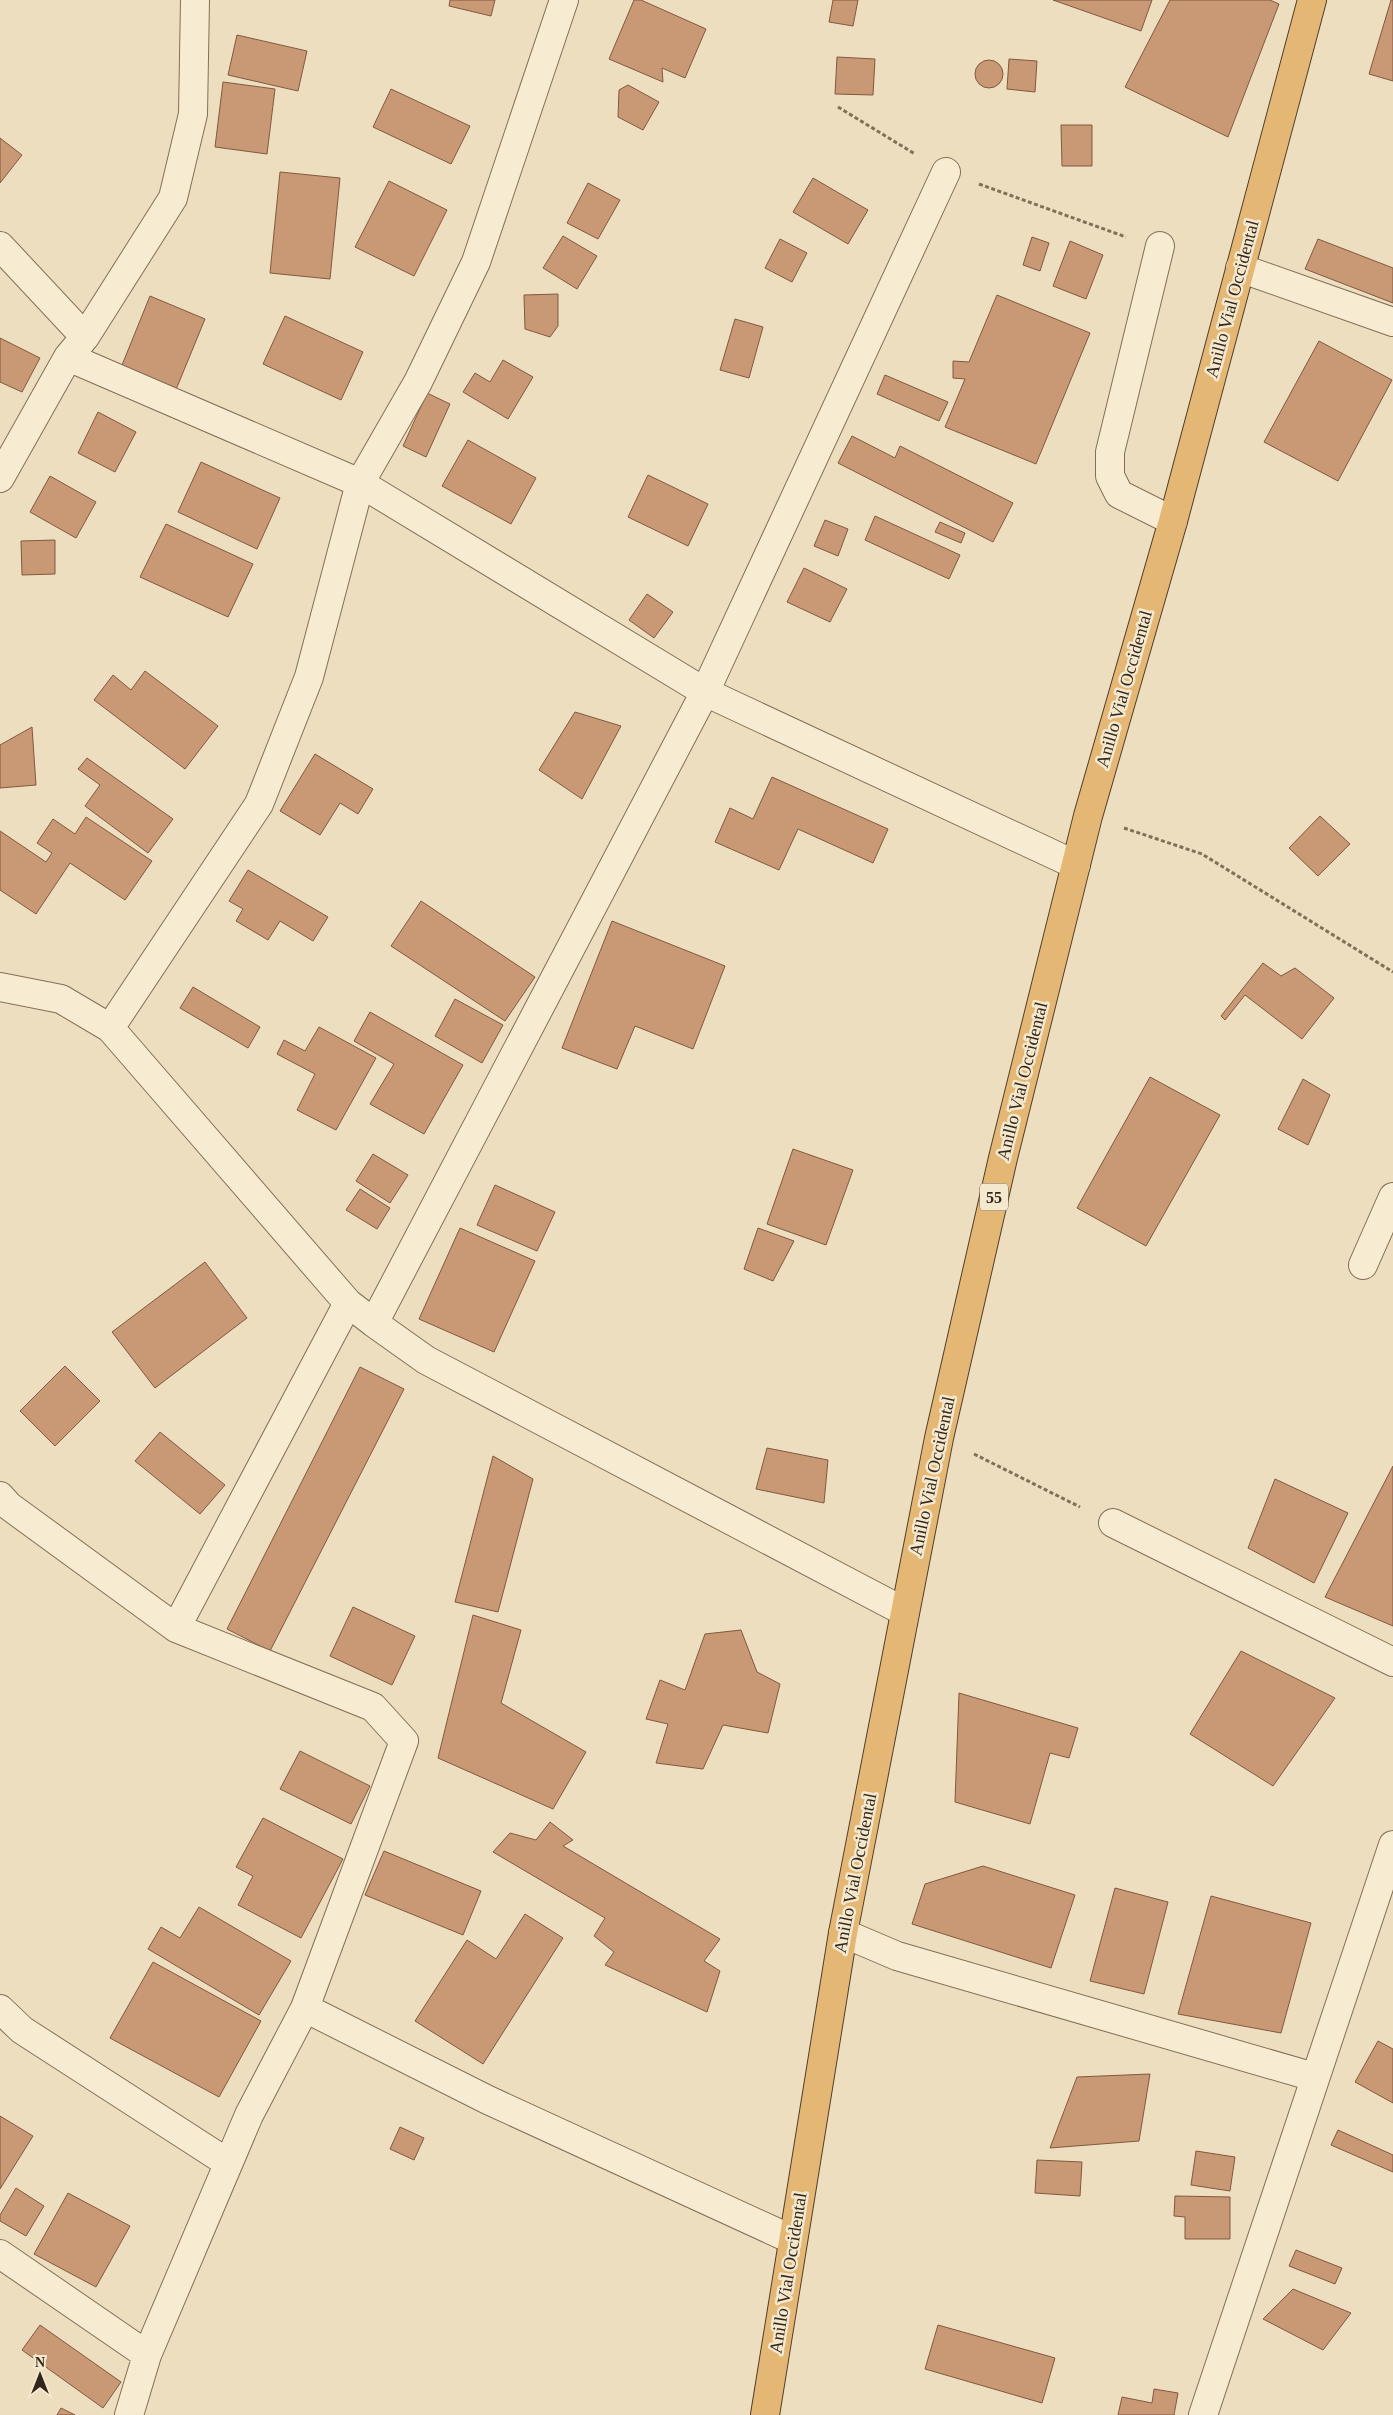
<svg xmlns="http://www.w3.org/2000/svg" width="1393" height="2415" viewBox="0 0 1393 2415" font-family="'Times New Roman',serif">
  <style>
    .building { fill: #c99875; stroke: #82593f }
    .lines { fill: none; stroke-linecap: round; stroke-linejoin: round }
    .minor-casing { stroke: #836f58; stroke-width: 30 }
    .trunk-casing { stroke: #513d2c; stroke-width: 30 }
    .path { stroke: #836f58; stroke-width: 3; stroke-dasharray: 4 2.5; stroke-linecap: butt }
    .minor { stroke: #f7ecd1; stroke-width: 28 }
    .trunk { stroke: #e4b874; stroke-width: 28 }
    .labels { text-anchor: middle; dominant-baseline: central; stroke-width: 5; stroke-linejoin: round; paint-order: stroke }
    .shield { fill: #f4e8ce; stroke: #6d6151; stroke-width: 1 }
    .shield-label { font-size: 16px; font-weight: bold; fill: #33271c }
    .street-label { font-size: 18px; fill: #33271c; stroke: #f4e8ce }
  </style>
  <rect width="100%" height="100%" fill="#ecdebf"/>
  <path class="building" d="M 450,0 L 495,0 L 491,16 L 449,6 Z
    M 634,0 L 641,0 L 706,29 L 685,78 L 662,68 L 663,82 L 609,59 Z
    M 833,0 L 858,0 L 853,26 L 829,22 Z
    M 1053,0 L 1152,0 L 1141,31 Z
    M 1170,0 L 1270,0 L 1279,4 L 1228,137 L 1125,87 Z
    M 1391,0 L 1393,0 L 1393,81 L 1369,74 Z
    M 237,35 L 307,51 L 298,91 L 228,75 Z
    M 837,57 L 875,59 L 873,95 L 835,94 Z
    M 1009,59 L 1037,61 L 1035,92 L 1007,89 Z
    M975 74a14 14 0 1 1 28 0a14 14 0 1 1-28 0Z
    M 223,82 L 275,89 L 267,154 L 215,147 Z
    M 628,85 L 659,102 L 643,130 L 618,117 L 619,90 Z
    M 391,89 L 470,126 L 451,164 L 373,127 Z
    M 1061,125 L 1092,125 L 1092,166 L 1062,166 Z
    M 0,138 L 22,155 L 0,183 Z
    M 280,172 L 340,178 L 330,279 L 270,273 Z
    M 813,178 L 868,210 L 848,244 L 793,212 Z
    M 389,181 L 447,210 L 414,276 L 355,247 Z
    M 588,183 L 620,200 L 598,239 L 567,223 Z
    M 563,236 L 597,256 L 577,289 L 543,268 Z
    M 1032,237 L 1049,243 L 1040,271 L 1023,265 Z
    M 780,239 L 807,253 L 792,282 L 765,268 Z
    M 1318,239 L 1393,268 L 1393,303 L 1305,269 Z
    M 1070,241 L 1103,255 L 1086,299 L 1053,286 Z
    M 558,294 L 558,326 L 550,337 L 525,329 L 524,295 Z
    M 997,295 L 1090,333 L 1036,464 L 945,427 L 965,379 L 953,378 L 953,361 L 969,362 Z
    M 150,296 L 205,319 L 175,392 L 120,370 Z
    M 285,316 L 363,352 L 341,400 L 263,364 Z
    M 735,319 L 763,327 L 749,378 L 720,370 Z
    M 0,338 L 40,358 L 22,392 L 0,382 Z
    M 1319,341 L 1392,380 L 1338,481 L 1264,442 Z
    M 503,360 L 533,377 L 508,419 L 463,392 L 475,373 L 490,382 Z
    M 885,375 L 948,402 L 939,421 L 877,394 Z
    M 427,393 L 450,404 L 426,457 L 403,446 Z
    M 98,412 L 136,432 L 115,472 L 78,453 Z
    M 852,436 L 895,458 L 900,446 L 1013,503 L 993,542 L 838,463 Z
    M 468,440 L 536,478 L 511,524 L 442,486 Z
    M 201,462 L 280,498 L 257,549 L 178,512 Z
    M 648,475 L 708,504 L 688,546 L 628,517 Z
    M 50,476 L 96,502 L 76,538 L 30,512 Z
    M 875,516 L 960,555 L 949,579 L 865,540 Z
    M 825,520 L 848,529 L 838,556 L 814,546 Z
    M 940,522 L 965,533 L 961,543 L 935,532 Z
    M 166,524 L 253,564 L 228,617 L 140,577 Z
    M 55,540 L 55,574 L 22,575 L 21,541 Z
    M 804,568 L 847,589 L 830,622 L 787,602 Z
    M 647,594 L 673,612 L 654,638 L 629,620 Z
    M 145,671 L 218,726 L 185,769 L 94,700 L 113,675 L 131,690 Z
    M 575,712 L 621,726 L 582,799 L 539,770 Z
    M 32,727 L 36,785 L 0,788 L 0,745 Z
    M 315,754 L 373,789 L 358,814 L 340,803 L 320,835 L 280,811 Z
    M 87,758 L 173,819 L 148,853 L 85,806 L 100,785 L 78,769 Z
    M 772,777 L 888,829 L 873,863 L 798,829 L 779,870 L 715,842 L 730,808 L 753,819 Z
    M 1320,816 L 1350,844 L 1318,876 L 1289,848 Z
    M 86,817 L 152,861 L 125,900 L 70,863 L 36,914 L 0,890 L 0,831 L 46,862 L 52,853 L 37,843 L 53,819 L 75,834 Z
    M 248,870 L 328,917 L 313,941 L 280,921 L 268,940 L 236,921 L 243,909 L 229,901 Z
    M 421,901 L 535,977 L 505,1021 L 391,946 Z
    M 612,921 L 725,966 L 693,1049 L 635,1026 L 617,1069 L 562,1048 Z
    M 1263,963 L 1281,976 L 1295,968 L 1334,998 L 1302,1039 L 1245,995 L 1225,1020 L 1221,1016 Z
    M 193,987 L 260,1027 L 248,1048 L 180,1008 Z
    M 455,999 L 503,1025 L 482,1063 L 435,1036 Z
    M 370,1012 L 463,1065 L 424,1134 L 370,1104 L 394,1064 L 354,1041 Z
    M 319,1027 L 376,1058 L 336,1130 L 297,1110 L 315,1074 L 277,1054 L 284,1040 L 305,1051 Z
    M 1150,1077 L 1220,1115 L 1146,1246 L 1077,1208 Z
    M 1303,1079 L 1330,1095 L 1308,1145 L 1278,1129 Z
    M 793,1149 L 853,1170 L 826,1245 L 767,1224 Z
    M 373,1154 L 408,1175 L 390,1203 L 356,1181 Z
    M 495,1185 L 555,1212 L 537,1251 L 477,1225 Z
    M 360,1189 L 390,1208 L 377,1229 L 346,1210 Z
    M 460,1228 L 535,1261 L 494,1352 L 419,1319 Z
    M 758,1228 L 794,1241 L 773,1281 L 744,1269 Z
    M 205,1262 L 247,1318 L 155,1388 L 112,1332 Z
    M 65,1366 L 100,1401 L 55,1446 L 20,1411 Z
    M 360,1367 L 404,1389 L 270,1651 L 227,1629 Z
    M 160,1432 L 225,1485 L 200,1514 L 135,1461 Z
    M 767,1448 L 828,1460 L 824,1503 L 756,1489 Z
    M 493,1456 L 533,1479 L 498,1612 L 455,1602 Z
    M 1393,1466 L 1393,1626 L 1325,1597 Z
    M 1275,1479 L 1348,1513 L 1314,1583 L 1248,1548 Z
    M 353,1607 L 415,1636 L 392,1685 L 330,1656 Z
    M 473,1615 L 521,1630 L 501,1703 L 586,1752 L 553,1809 L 438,1758 Z
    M 741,1630 L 757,1672 L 780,1684 L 768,1733 L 723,1725 L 703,1769 L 656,1763 L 668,1724 L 646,1719 L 660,1680 L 685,1690 L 705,1634 Z
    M 1241,1651 L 1335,1698 L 1273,1786 L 1190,1734 Z
    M 959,1693 L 1078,1728 L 1069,1758 L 1050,1753 L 1030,1824 L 955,1802 Z
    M 300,1751 L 370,1786 L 351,1824 L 280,1789 Z
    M 263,1818 L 343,1859 L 301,1938 L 238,1905 L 253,1876 L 236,1867 Z
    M 550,1822 L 573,1840 L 563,1846 L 720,1939 L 704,1961 L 720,1971 L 707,2012 L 605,1965 L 614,1952 L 594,1936 L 605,1918 L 493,1852 L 510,1833 L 536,1840 Z
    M 384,1851 L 481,1891 L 463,1935 L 365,1895 Z
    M 983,1866 L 1075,1895 L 1051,1968 L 912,1924 L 925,1884 Z
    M 1115,1888 L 1168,1902 L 1144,1994 L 1090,1981 Z
    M 1211,1896 L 1311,1923 L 1281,2033 L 1178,2014 Z
    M 199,1907 L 291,1961 L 259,2015 L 148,1949 L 161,1927 L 180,1938 Z
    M 525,1914 L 563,1938 L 483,2064 L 415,2021 L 467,1940 L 496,1959 Z
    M 153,1962 L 261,2021 L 219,2097 L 110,2038 Z
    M 1378,2041 L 1393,2049 L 1393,2103 L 1355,2082 Z
    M 1150,2074 L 1139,2141 L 1050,2148 L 1077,2077 Z
    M 0,2116 L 33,2136 L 0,2189 Z
    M 400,2127 L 424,2138 L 414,2160 L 390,2149 Z
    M 1338,2130 L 1393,2155 L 1393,2172 L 1331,2145 Z
    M 1196,2151 L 1235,2157 L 1230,2191 L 1191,2185 Z
    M 1037,2160 L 1082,2162 L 1080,2196 L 1035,2193 Z
    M 16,2188 L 44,2206 L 26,2236 L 0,2221 L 0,2215 Z
    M 68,2193 L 130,2226 L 96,2287 L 34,2254 Z
    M 1175,2196 L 1230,2197 L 1230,2239 L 1185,2239 L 1185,2217 L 1174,2216 Z
    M 1296,2250 L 1342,2268 L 1335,2284 L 1289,2266 Z
    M 1293,2289 L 1351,2313 L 1323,2350 L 1263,2319 Z
    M 40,2325 L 121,2382 L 103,2408 L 22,2350 Z
    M 938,2325 L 1055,2358 L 1042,2403 L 925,2369 Z
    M 1154,2389 L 1178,2393 L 1174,2415 L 1118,2415 L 1122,2397 L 1152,2403 Z
    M 61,2408 L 75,2415 L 57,2415 Z"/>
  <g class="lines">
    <defs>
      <path id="minor" d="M 0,246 L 85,337
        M 1160,246 L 1110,452 L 1110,476 L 1119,494 L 1173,521
        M 1240,268 L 1393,322
        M 68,357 L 360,483 L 705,692 L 1076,865
        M 0,478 L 68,357 L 85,337 L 173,198 L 193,114 L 195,0
        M 0,987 L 61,999 L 110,1028 L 348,1303 L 374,1323 L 426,1360 L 905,1612
        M 110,1028 L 259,804 L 309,677 L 360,483 L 418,382 L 476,262 L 564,0
        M 1363,1265 L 1393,1197
        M 374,1323 L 705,692 L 946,172
        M 0,1496 L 9,1506 L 176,1628 L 373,1707 L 404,1741 L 305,2008 L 249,2115 L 147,2355 L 129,2415
        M 1113,1523 L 1393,1662
        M 176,1628 L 348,1303
        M 843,1933 L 897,1956 L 1314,2077
        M 305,2008 L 488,2100 L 793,2240
        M 0,2009 L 22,2030 L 228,2163
        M 0,2254 L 147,2355
        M 1203,2415 L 1393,1845"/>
      <path id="trunk" d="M 765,2415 L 843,1933 L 939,1438 L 1003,1158 L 1088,816 L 1173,521 L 1312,0"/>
    </defs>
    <use href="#minor" class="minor-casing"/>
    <use href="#trunk" class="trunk-casing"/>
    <path class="path" d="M 838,107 L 915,154
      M 979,184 L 1126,237
      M 1124,828 L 1202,854 L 1393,972
      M 974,1454 L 1080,1507"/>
    <use href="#minor" class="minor"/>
    <use href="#trunk" class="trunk"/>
  </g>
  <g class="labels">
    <rect class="shield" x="980" y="1183.5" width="28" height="27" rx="4"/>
    <g class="shield-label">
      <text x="994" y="1197">55</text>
    </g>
    <g class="street-label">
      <text transform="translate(1232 299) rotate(-75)">Anillo Vial Occidental</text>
      <text transform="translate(1124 689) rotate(-74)">Anillo Vial Occidental</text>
      <text transform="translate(1022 1081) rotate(-76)">Anillo Vial Occidental</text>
      <text transform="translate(932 1476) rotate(-78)">Anillo Vial Occidental</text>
      <text transform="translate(855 1873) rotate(-79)">Anillo Vial Occidental</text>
      <text transform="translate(788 2273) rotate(-81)">Anillo Vial Occidental</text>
    </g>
  </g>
  <g transform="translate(40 2375)" stroke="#f4e8ce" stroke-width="4" paint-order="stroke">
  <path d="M0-4L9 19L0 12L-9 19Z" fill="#33271c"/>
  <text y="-8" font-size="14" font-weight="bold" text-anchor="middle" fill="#33271c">N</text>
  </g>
</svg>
